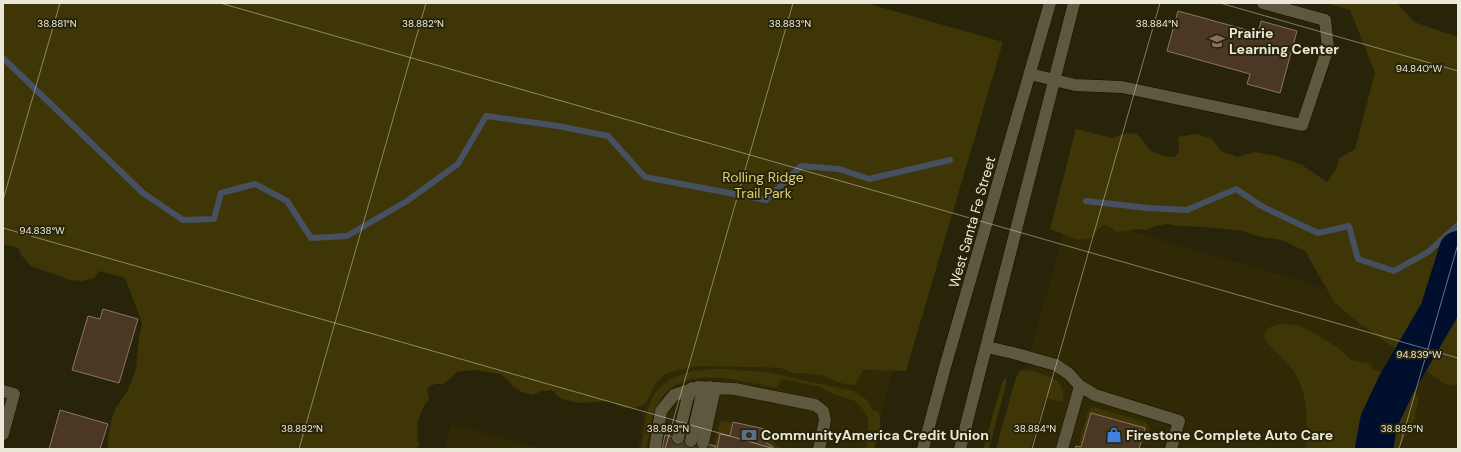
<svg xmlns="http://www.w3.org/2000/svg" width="1461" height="452" viewBox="0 0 1461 452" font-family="'DM Sans',sans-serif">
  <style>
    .built { fill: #2f2905 }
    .green { fill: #3e3607 }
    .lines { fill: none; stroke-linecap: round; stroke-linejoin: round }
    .stream { stroke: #465061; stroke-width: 6 }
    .river { stroke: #000f2d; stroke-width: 38 }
    .building { fill: #4c3724; stroke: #8d7561 }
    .minor-tunnel { stroke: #454128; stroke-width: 12; stroke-dasharray: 12 6; stroke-linecap: butt }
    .minor-casing { stroke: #110d00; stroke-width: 13 }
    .minor { stroke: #5e593e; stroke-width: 12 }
    .ticks { fill: none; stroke: #ebe8d9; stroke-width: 1; stroke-opacity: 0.45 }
    .labels { text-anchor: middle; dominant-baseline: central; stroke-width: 4; stroke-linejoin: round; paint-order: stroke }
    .poi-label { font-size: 14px; font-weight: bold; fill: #ebe8d9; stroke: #282409; text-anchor: start }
    .park-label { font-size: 14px; fill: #ddcd72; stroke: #282409 }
    .street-label { font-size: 14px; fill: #ebe8d9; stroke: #282409 }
    .ticks-label { font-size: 10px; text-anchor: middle; fill: #ebe8d9; stroke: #282409; stroke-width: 4; stroke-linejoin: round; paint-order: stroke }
  </style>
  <rect width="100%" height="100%" fill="#282409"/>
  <path class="built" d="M 1069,213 L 1458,327 L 1458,449 L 1003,449 Z
    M 650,365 L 893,371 L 871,449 L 637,449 Z
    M 451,424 L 545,449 L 444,449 Z"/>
  <path class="green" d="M 3,3 L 866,3 L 1003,42 L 906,371 L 863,370 L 855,385 L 844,384 L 833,380 L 825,376 L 805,373 L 792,373 L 783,368 L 699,366 L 678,370 L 665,374 L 653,387 L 648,400 L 641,407 L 624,408 L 609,401 L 579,403 L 561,399 L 552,390 L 542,391 L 532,395 L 522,392 L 513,387 L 509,381 L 500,374 L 474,370 L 457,372 L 450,379 L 443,384 L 435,384 L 427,388 L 429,399 C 418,413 415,427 419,445 L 416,449 L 108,449 L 108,437 L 111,422 L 115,409 L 127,392 L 136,369 L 139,338 L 142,323 L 125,278 L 99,271 L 94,278 L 82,281 L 70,280 L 31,266 L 22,256 L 18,248 L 3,244 Z
    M 1325,3 L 1397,3 L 1414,22 L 1458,37 L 1458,386 L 1445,384 L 1359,323 L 1334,302 L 1305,251 L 1282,240 L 1257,236 L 1243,231 L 1205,227 L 1179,226 L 1167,224 L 1156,226 L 1146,230 C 1140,227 1124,232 1116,232 L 1110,227 L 1104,225 L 1098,229 L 1092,238 L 1079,240 L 1050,229 L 1076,129 L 1112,138 L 1127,133 L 1137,134 L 1151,151 L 1163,156 L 1174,157 L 1179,152 L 1178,137 L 1195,134 L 1211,138 L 1221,151 L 1237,157 L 1255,152 L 1277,156 L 1302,165 L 1327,182 L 1336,169 L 1339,158 L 1355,149 L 1375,73 L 1350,10 Z
    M 1280,324 L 1298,325 L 1316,334 L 1341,350 L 1351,360 L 1370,364 L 1374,370 L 1382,372 L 1390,380 L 1413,391 L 1419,399 L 1414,421 L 1398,449 L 1305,449 C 1308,421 1309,388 1289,365 C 1281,356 1273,349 1265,340 L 1265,332 L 1270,327 Z
    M 723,369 L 765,372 L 854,391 L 867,400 L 873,411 L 877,411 C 885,421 877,439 874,449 L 866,449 L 868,434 L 868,419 L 864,411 L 855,401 L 833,394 L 820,387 L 782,379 L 776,388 C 739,381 680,362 658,404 C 651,417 650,435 646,449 L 641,449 C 643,436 644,422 648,409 C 658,374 692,369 723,369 Z
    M 1027,370 C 1044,374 1067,378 1063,400 L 1060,402 L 1045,398 L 1030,449 L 996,449 L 1014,384 L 1019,371 Z
    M 1006,377 L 1006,384 L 989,449 L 983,449 L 1002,383 Z
    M 1093,407 L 1146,422 L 1150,429 L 1147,443 L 1142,442 L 1145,428 L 1091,413 L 1082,443 L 1079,443 L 1088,411 Z
    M 720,421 L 733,423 L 730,436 L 717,449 L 709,449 L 714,446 Z
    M 769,430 L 773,431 C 771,441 774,443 780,449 L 774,449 L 772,446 L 766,443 Z"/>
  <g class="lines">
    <path class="stream" d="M 3,58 L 143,193 L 183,220 L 214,219 L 221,193 L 255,184 L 287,201 L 311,238 L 347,236 L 407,201 L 458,164 L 486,116 L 558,126 L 608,136 L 645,177 L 766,200 L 801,166 L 839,169 L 869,179 L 950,160
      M 1086,201 L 1148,208 L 1187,210 L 1236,189 L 1263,207 L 1318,233 L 1349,226 L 1358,259 L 1394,271 L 1428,252 L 1458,225"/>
    <path class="river" d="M 1374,449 L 1379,421 L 1397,383 L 1439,311 L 1458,250"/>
  </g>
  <path class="building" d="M 1178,11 L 1258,33 L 1261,21 L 1297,31 L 1280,93 L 1247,84 L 1250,74 L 1167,51 Z
    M 103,309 L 138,319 L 119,383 L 72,370 L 88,316 L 100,319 Z
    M 60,410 L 108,424 L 100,449 L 49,449 Z
    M 1091,413 L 1145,428 L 1139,449 L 1075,449 L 1076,446 L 1081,447 Z
    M 733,422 L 769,430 L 766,443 L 772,446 L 774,449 L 717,449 L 720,434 L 730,436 Z
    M 665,435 L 716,446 L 715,449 L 662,449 Z"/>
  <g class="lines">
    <path class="minor-tunnel" d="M 676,449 L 678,438"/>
    <defs>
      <path id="minor" d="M 1030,74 L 1075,85 L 1122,87 L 1302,125 L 1328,48 L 1325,20 L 1263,3
        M 987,347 L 1013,353 L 1056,365 L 1069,374 L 1080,386 L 1095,395 L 1179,421 L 1171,449
        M 3,391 L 14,394 L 3,434
        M 678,438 L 687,400 L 692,388
        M 691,441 L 702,394 L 710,387
        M 703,443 L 714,393 L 720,388
        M 655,449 L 661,411 L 674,395 L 698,387 L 735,389 L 815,405 L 823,411 L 825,420 L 819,449
        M 923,449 L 945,367 L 1050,3
        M 960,449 L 1074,3
        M 1062,449 L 1080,386"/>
    </defs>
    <use href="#minor" class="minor-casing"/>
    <use href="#minor" class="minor"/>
  </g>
  <path class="ticks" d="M 220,3 L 1458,358M 1220,3 L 1458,71M 3,200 L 60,3M 3,228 L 775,449M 299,449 L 426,3M 665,449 L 793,3M 1032,449 L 1160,3M 1399,449 L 1458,244"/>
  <defs>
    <symbol id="school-bare" viewBox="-9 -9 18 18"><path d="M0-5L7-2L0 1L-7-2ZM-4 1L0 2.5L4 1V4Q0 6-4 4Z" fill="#8d6e63" stroke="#282409" stroke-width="2.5" paint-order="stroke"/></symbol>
    <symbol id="bank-bare" viewBox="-9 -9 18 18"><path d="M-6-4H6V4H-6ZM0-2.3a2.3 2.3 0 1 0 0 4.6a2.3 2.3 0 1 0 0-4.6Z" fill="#5c6f8a" stroke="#282409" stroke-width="2.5" paint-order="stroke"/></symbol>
    <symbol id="shop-bare" viewBox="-9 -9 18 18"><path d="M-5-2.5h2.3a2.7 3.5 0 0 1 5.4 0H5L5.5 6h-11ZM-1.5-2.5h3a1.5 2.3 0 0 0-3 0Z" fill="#3f7fe0" stroke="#282409" stroke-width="2.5" paint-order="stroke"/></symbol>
  </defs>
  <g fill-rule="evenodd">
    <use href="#school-bare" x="1206" y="30" width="22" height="22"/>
    <use href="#bank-bare" x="738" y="424" width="22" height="22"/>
    <use href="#shop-bare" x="1103" y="424" width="22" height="22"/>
  </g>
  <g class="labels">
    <g class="poi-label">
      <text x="1229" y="33">Prairie<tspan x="1229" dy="16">Learning Center</tspan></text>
      <text x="761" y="435">CommunityAmerica Credit Union</text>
      <text x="1126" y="435">Firestone Complete Auto Care</text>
    </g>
    <g class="park-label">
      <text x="763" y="177">Rolling Ridge<tspan x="763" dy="16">Trail Park</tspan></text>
    </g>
    <g class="street-label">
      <text transform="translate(972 222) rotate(-74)">West Santa Fe Street</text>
    </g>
  </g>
  <g class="ticks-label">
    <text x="57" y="27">38.881°N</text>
    <text x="423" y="27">38.882°N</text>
    <text x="790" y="27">38.883°N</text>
    <text x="1157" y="27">38.884°N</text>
    <text x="1419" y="72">94.840°W</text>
    <text x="42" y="234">94.838°W</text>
    <text x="1419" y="358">94.839°W</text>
    <text x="302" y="432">38.882°N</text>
    <text x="1402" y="432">38.885°N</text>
    <text x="668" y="432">38.883°N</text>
    <text x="1035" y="432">38.884°N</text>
  </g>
  <rect width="1461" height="452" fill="none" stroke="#ebe8d9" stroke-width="8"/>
</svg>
